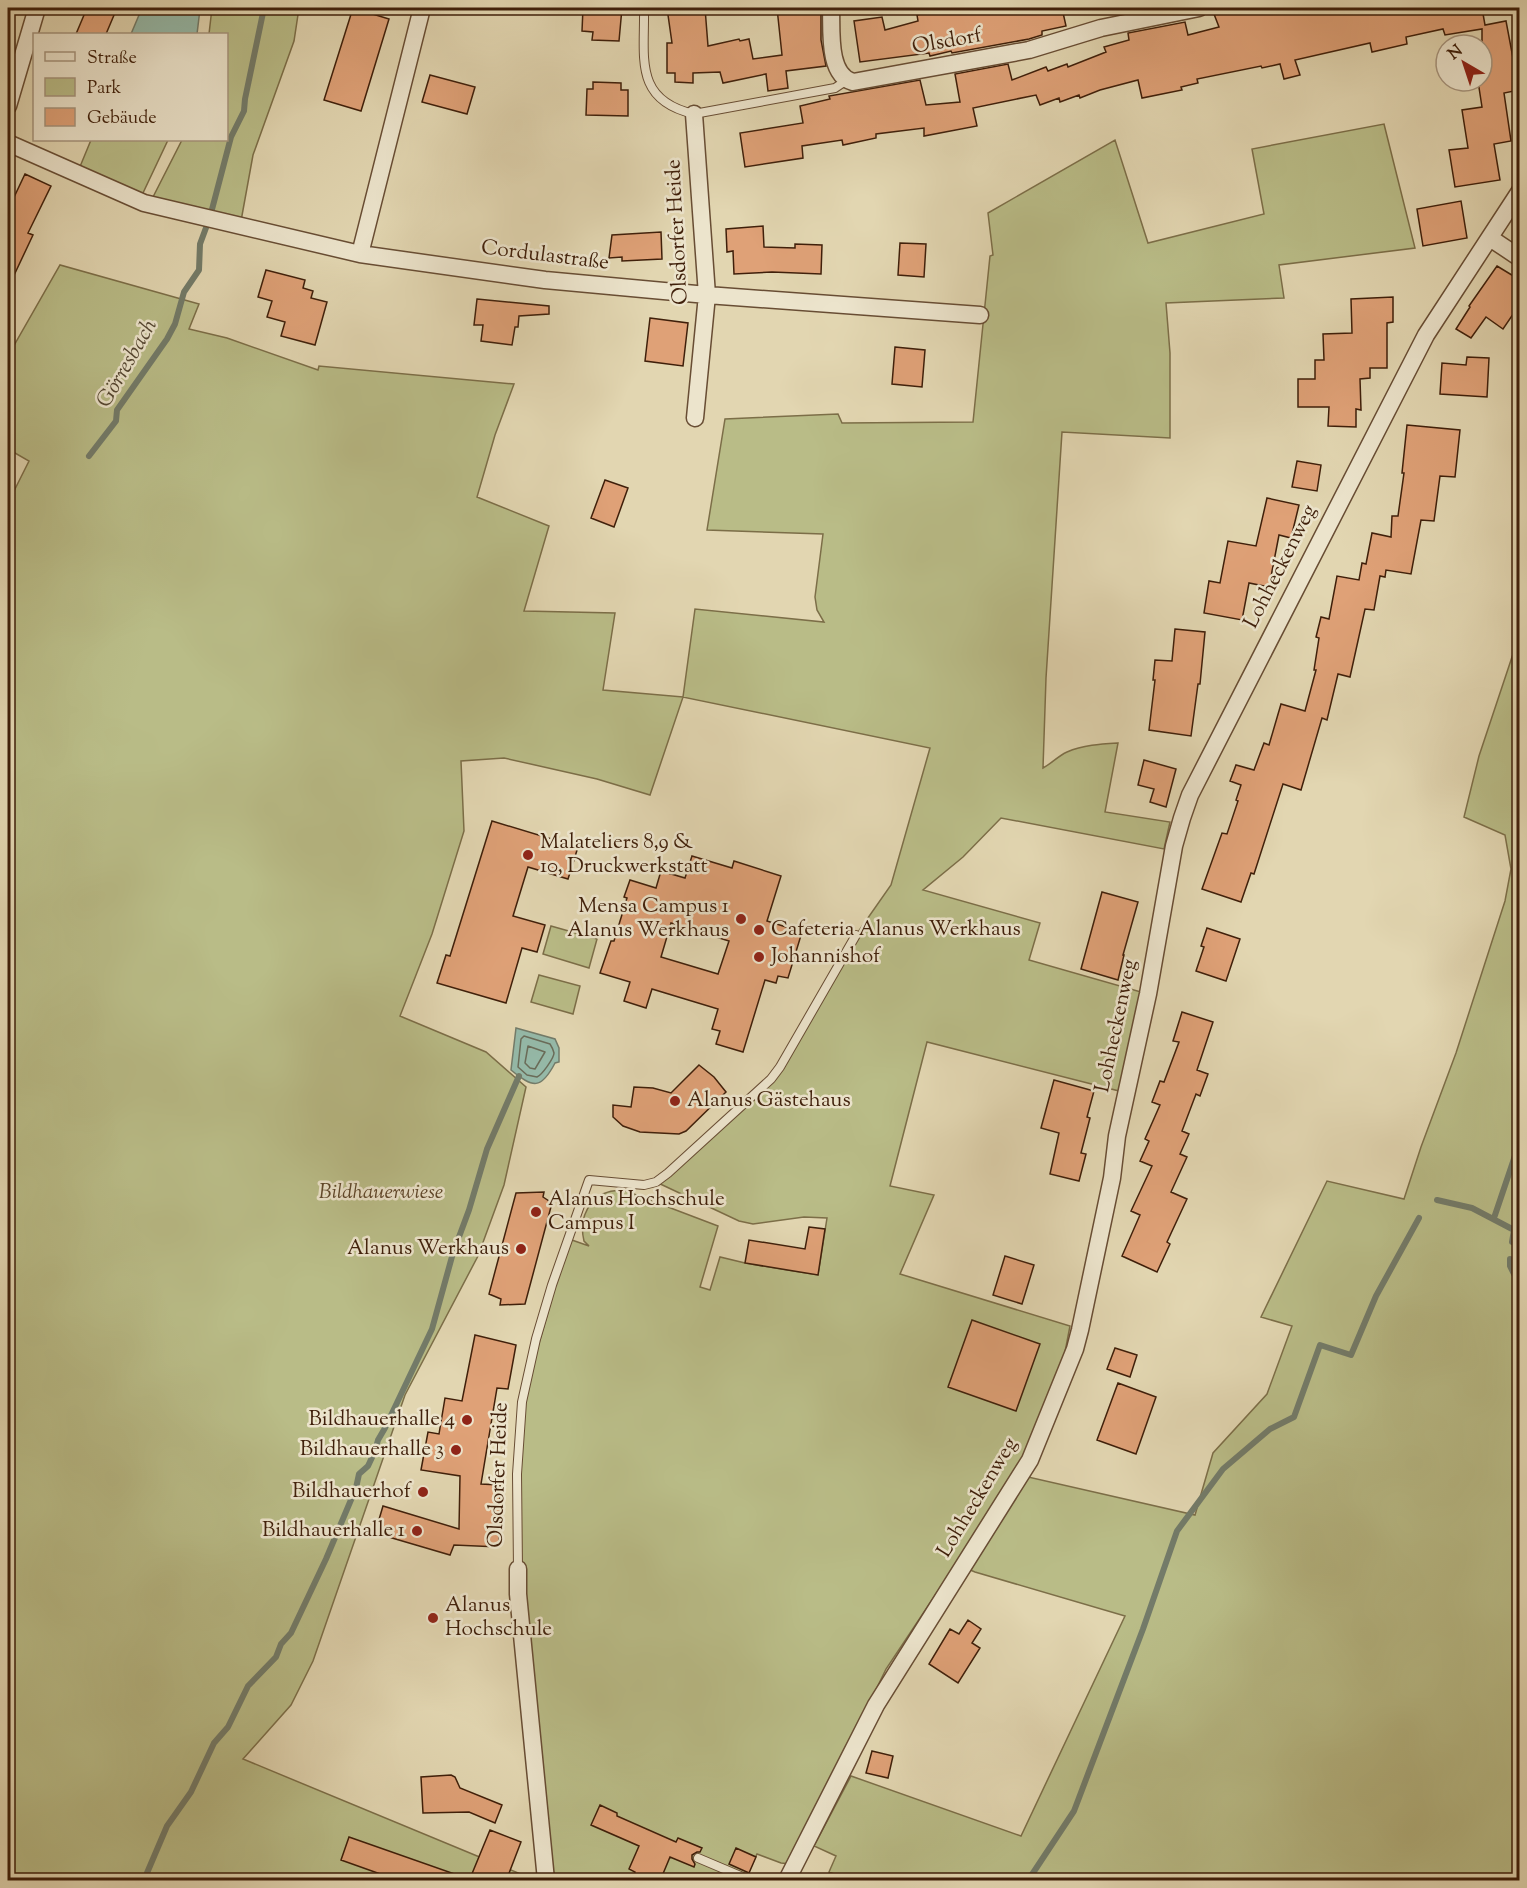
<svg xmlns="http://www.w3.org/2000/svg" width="1527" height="1888" viewBox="0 0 1527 1888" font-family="'Sorts Mill Goudy',serif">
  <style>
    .green { fill: #b9bc87; stroke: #7c6e48; stroke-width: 1.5 }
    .water { fill: #95b9a8; stroke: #737b69; stroke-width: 1.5 }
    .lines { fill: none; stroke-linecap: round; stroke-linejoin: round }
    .shore { stroke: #6a6c59; stroke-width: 1.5 }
    .stream { stroke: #737b69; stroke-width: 6 }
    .building { fill: #dfa177; stroke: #3f1f0a; stroke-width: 1.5; fill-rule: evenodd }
    .service-casing { stroke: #684d34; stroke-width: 10 }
    .minor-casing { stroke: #684d34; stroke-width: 19 }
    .service { stroke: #ece4cc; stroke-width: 8 }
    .minor { stroke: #ece4cc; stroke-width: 16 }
    .poi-dot { fill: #8f2418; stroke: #ece4cc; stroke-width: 2 }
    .labels { text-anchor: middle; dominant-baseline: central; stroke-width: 5; stroke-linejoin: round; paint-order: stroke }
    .street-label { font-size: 21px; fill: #3f1f0a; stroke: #ece4cc }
    .poi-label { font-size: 21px; fill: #3f1f0a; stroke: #ece4cc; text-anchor: start }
    .park-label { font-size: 21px; font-style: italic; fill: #5e4629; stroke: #ece4cc }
    .water-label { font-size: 22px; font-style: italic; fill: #544632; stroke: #ece4cc }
  </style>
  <rect width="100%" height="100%" fill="#e2d6b1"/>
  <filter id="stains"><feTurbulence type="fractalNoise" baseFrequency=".00333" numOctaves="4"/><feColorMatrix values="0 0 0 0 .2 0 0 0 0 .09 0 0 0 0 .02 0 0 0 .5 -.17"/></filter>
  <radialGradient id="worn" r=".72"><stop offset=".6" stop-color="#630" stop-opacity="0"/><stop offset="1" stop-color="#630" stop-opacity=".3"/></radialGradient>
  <path class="green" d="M 212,8 L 299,8 L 294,41 L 253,155 L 241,221 L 152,199 L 182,140 L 226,140 L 226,34 L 209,34 Z
    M 1384,124 L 1415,248 L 1279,265 L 1284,298 L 1166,303 L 1170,353 L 1170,438 L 1062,432 L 1046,678 L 1043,768 C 1051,764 1058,756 1067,752 C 1083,745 1101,744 1118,743 L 1105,812 L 1170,822 L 1164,849 L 1001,818 L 963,857 L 923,890 L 1040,923 L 1029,960 L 1148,994 L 1127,1093 L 927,1042 L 890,1186 L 934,1195 L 900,1274 L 1070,1326 L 1065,1352 L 1028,1477 L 1195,1515 L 1213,1453 L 1267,1394 L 1292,1326 L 1261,1317 L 1327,1181 L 1404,1199 L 1421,1147 L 1456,1053 L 1505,901 L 1511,869 L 1505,835 L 1464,817 L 1479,756 L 1519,636 L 1520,1130 L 1514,1154 L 1520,1155 L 1519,1880 L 850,1880 L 829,1872 L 836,1856 L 814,1846 L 851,1776 L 1021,1836 L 1125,1616 L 975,1572 L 956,1564 L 886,1669 L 791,1864 L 781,1863 L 757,1854 L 745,1880 L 553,1880 L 518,1594 L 522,1402 L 569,1239 L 589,1246 L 584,1241 C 577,1212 596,1187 626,1191 L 718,1226 L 700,1287 L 710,1290 L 720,1257 L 745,1263 L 818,1275 L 827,1218 L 804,1217 L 753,1224 L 739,1221 L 656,1182 L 771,1079 L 856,935 L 891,885 L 930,748 L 683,697 L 650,795 L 597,779 L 504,758 L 461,761 L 464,831 L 432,934 L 400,1016 L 486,1052 L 526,1087 L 504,1185 L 478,1256 L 405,1395 L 313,1661 L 291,1705 L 243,1759 L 535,1880 L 8,1880 L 8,503 L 29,461 L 8,449 L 8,356 L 60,265 L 199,304 L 189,329 L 227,338 L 318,370 L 319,366 L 514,384 L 495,435 L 477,497 L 549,526 L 524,611 L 615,613 L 603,690 L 683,697 L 695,609 L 824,622 L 817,610 L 815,597 L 823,534 L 707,530 L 725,419 L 838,414 L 842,423 L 973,422 L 990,256 L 993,255 L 988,213 L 1115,140 L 1148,243 L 1264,214 L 1252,149 Z
    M 91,140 L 168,140 L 142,195 L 79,169 Z
    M 551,926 L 597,939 L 589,968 L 543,954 Z
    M 539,975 L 580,986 L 573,1014 L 531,1002 Z"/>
  <path class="water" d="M 142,8 L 196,8 L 200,9 L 197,34 L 131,34 Z
    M 516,1028 L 555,1039 L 559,1048 L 559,1062 L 555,1063 C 541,1090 533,1088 511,1070 Z"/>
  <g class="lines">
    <path class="shore" d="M 524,1036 L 550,1044 C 552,1047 553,1049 554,1053 C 554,1058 542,1075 537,1077 L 527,1075 L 518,1067 L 521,1039 Z
      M 528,1046 L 545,1052 L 535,1069 L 530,1068 L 525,1063 Z"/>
    <path class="stream" d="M 89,456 L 116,421 L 117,410 L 167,339 L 175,324 L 184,292 L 199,270 L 200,244 L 210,217 L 231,137 L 244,111 L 245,99 L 264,8
      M 1437,1200 L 1472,1208 L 1514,1230 L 1512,1242
      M 1494,1218 L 1520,1141
      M 1510,1259 L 1510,1266 L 1520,1286
      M 144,1880 L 167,1826 L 191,1792 L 214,1743 L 228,1727 L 248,1686 L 276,1657 L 281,1644 L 291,1633 L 326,1559 L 356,1488 L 359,1474 L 368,1466 L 375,1451 L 378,1440 L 385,1428 L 432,1329 L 453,1253 L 469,1210 L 487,1149 L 519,1076
      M 1030,1880 L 1031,1876 L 1074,1811 L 1143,1629 L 1177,1531 L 1223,1469 L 1270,1429 L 1294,1417 L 1320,1345 L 1351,1355 L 1376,1296 L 1419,1218"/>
  </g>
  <path class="building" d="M 87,8 L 117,8 L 106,34 L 76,34 Z
    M 353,8 L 389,19 L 361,111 L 324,100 Z
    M 583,8 L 622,8 L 619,41 L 592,40 L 593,32 L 582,31 Z
    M 667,8 L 705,8 L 708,46 L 739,39 L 740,41 L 749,39 L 753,59 L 782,55 L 777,8 L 821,8 L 821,40 L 826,66 L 786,71 L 788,88 L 768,91 L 766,74 L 723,83 L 720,72 L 693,73 L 693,83 L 675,82 L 675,73 L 667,73 L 667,43 L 672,43 Z
    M 927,8 L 1062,8 L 1066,26 L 1042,31 L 1042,35 L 1029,39 L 952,53 L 951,51 L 930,56 L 929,53 L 860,62 L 854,21 L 882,17 L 885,30 L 918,21 L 917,15 L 928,12 Z
    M 1250,8 L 1442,8 L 1443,10 L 1482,8 L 1485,25 L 1506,21 L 1519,90 L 1504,93 L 1511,141 L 1494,144 L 1500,180 L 1455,187 L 1449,150 L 1468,148 L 1462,110 L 1482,107 L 1478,81 L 1482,81 L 1482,29 L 1445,35 L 1443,29 L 1406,37 L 1407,44 L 1372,52 L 1370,43 L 1295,60 L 1300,75 L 1284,79 L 1280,64 L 1262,68 L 1261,66 L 1197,79 L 1198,83 L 1181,87 L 1182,90 L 1142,98 L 1138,80 L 1100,90 L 1080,98 L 1079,95 L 1060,102 L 1059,98 L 1040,105 L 1036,95 L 973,108 L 977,126 L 924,136 L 924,128 L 876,134 L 876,138 L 843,145 L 842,140 L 802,146 L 803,158 L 745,167 L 740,133 L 803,123 L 800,106 L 830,99 L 829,96 L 920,80 L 926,105 L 960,102 L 955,74 L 1008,64 L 1012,80 L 1046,67 L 1048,71 L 1067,64 L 1068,67 L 1106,52 L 1104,47 L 1129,40 L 1128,33 L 1185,22 L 1188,35 L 1219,27 L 1214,14 Z
    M 430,75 L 475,87 L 467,114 L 422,102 Z
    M 593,82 L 621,83 L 621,90 L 628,90 L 628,116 L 586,115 L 587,89 L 593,89 Z
    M 25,174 L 51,186 L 28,233 L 33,235 L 8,288 L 8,210 Z
    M 1461,201 L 1467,238 L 1423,246 L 1417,209 Z
    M 763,226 L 764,247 L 795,248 L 795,244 L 822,245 L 821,274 L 772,272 L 734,274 L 733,251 L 727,252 L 726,229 Z
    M 661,232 L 662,259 L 622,261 L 622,257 L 609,258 L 612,235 Z
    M 900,243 L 926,244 L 924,277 L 898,275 Z
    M 1497,266 L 1520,280 L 1520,304 L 1503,329 L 1486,317 L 1471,338 L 1456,329 L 1470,307 L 1469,306 Z
    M 266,270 L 305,280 L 303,288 L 313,291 L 311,298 L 327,302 L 315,345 L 281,336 L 285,322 L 267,317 L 272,301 L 258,297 Z
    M 1393,297 L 1393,322 L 1387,323 L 1387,368 L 1370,368 L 1370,378 L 1360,379 L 1361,410 L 1356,409 L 1356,427 L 1328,426 L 1329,407 L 1298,407 L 1298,379 L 1315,379 L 1315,360 L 1324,360 L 1323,334 L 1352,333 L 1351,299 Z
    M 477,299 L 549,306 L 549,314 L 519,316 L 518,327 L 515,327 L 512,345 L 481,341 L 483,325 L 474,325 Z
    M 650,318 L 688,323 L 683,366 L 645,361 Z
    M 895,347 L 925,350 L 922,387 L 892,384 Z
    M 1467,357 L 1489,358 L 1487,397 L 1440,394 L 1442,363 L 1466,365 Z
    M 1407,425 L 1460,430 L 1455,477 L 1440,476 L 1434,521 L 1421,520 L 1411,574 L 1386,570 L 1385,577 L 1380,576 L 1374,610 L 1365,609 L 1350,677 L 1338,674 L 1327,720 L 1322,718 L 1301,790 L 1283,784 L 1254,874 L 1251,873 L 1241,902 L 1202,889 L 1222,833 L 1227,834 L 1238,801 L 1236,800 L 1241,785 L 1230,781 L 1236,765 L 1254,770 L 1264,743 L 1269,745 L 1281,704 L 1305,711 L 1316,670 L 1314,670 L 1319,638 L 1316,637 L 1321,617 L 1329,619 L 1337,576 L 1359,580 L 1362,563 L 1366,564 L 1372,533 L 1391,537 L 1392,516 L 1398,516 L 1404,473 L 1402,473 Z
    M 1297,461 L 1321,465 L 1317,491 L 1292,487 Z
    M 605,480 L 628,488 L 614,527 L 591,518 Z
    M 1267,498 L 1299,505 L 1291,538 L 1279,535 L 1269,587 L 1249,583 L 1242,620 L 1204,613 L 1209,581 L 1220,583 L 1228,541 L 1256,546 Z
    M 1175,629 L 1205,632 L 1200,684 L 1198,684 L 1191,736 L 1149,730 L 1155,680 L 1153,680 L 1155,660 L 1172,661 Z
    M 1144,760 L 1176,769 L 1166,807 L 1150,802 L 1154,789 L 1138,785 Z
    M 492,821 L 578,847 L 568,879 L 528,867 L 513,916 L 545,925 L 537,952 L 522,948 L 506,1003 L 437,983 L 446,955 L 450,956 Z
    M 692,856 L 732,868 L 734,861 L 781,876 L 767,921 L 802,932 L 788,978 L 778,976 L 776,983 L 765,980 L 743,1052 L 716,1044 L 720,1031 L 712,1029 L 718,1009 L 652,989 L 646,1008 L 624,1001 L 630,982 L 600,973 L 611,941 L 614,941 L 627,898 L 624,897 L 630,880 L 656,888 L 661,871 L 685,878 ZM 671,923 L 729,941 L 718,974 L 661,957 Z
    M 1102,892 L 1138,902 L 1123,955 L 1124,955 L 1118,980 L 1081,969 Z
    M 1207,928 L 1240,939 L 1226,981 L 1196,971 L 1204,947 L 1201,946 Z
    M 1182,1012 L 1213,1022 L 1197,1070 L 1208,1074 L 1200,1096 L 1196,1094 L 1182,1131 L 1189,1134 L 1180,1154 L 1187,1157 L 1171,1192 L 1187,1199 L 1167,1242 L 1170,1244 L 1157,1272 L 1122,1256 L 1140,1215 L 1131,1211 L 1152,1166 L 1140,1161 L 1149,1141 L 1145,1139 L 1160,1105 L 1152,1102 L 1160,1081 L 1164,1082 L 1179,1042 L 1173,1041 Z
    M 699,1065 L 714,1077 L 726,1092 L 686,1131 L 679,1134 L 640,1132 L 623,1126 L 613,1117 L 613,1105 L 631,1107 L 634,1087 L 653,1088 L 671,1093 Z
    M 1054,1080 L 1094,1091 L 1087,1117 L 1090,1118 L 1081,1153 L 1086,1154 L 1079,1181 L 1050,1174 L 1059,1133 L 1041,1128 Z
    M 544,1192 L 543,1197 L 552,1203 L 525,1304 L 500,1305 L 501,1299 L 489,1294 L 516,1193 Z
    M 809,1227 L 825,1229 L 818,1275 L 745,1263 L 749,1240 L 805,1249 Z
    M 1005,1256 L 1034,1265 L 1022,1304 L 993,1295 Z
    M 972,1320 L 1040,1344 L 1016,1411 L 948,1387 Z
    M 475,1335 L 516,1345 L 508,1389 L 497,1388 L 481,1484 L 500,1485 L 499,1547 L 454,1545 L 450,1555 L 375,1533 L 383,1506 L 459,1529 L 460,1476 L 421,1470 L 428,1432 L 439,1434 L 445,1398 L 462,1401 Z
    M 1115,1348 L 1137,1355 L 1130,1377 L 1107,1369 Z
    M 1118,1383 L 1156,1397 L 1136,1454 L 1097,1440 Z
    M 968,1620 L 981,1629 L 972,1643 L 980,1648 L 958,1683 L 929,1664 L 950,1629 L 959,1634 Z
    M 872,1751 L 893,1756 L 888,1778 L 866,1773 Z
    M 451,1775 L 455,1777 L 460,1788 L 502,1805 L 495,1823 L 469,1812 L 423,1813 L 421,1777 Z
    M 600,1805 L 617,1813 L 617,1816 L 676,1842 L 678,1838 L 702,1848 L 700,1852 L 697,1852 L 692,1855 L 692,1859 L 695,1864 L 694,1867 L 670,1857 L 660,1881 L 631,1881 L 635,1872 L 629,1869 L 639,1846 L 591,1825 Z
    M 490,1830 L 521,1842 L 506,1881 L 469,1881 Z
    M 349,1837 L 466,1878 L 466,1881 L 400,1881 L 341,1860 Z
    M 736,1848 L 756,1857 L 749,1873 L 729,1864 Z"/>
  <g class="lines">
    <defs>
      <path id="service" d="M 644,8 C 645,57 633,100 694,114 L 835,88 L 847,80
        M 518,1569 L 517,1474 L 522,1402 L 536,1339 L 552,1285 L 589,1180 L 644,1185 L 656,1182 L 668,1173 L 771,1079 L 780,1067 L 856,935
        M 698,1858 L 750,1880"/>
      <path id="minor" d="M 831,8 C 832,29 827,75 853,82 L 1029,50 L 1101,28 L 1199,8
        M 8,106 L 37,8
        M 694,114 L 707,295 L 695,418
        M 8,143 L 144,203 L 360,254 L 545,280 L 707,295 L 980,315
        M 1490,238 L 1520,258
        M 360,254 L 422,8
        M 518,1569 L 518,1594 L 546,1880
        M 787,1880 L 876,1705 L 1030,1460 L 1075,1349 L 1080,1330 L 1112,1178 L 1117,1136 L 1148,994 L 1174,846 L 1182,818 L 1190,795 L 1426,335 L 1520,191"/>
    </defs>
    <use href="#service" class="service-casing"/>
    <use href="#minor" class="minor-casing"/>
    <use href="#service" class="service"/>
    <use href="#minor" class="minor"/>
  </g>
  <g class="poi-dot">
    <circle cx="528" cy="855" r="6"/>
    <circle cx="741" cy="919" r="6"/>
    <circle cx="759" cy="930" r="6"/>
    <circle cx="759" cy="957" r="6"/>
    <circle cx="675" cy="1101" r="6"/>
    <circle cx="536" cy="1212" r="6"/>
    <circle cx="521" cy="1249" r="6"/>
    <circle cx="467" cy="1420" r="6"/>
    <circle cx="456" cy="1450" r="6"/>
    <circle cx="423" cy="1492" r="6"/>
    <circle cx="417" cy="1531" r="6"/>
    <circle cx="433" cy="1618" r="6"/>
  </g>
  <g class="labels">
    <g class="street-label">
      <text transform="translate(947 42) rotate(-10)">Olsdorf</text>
      <text transform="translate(678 232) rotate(-93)">Olsdorfer Heide</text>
      <text transform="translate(545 256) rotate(7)">Cordulastraße</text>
      <text transform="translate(1281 567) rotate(-63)">Lohheckenweg</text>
      <text transform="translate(1117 1026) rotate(-78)">Lohheckenweg</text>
      <text transform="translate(499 1475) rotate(-88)">Olsdorfer Heide</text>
      <text transform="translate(978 1498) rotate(-59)">Lohheckenweg</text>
    </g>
    <g class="poi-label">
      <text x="540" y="843">Malateliers 8,9 &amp;<tspan x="540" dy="24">10, Druckwerkstatt</tspan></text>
      <text x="729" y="907" text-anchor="end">Mensa Campus 1<tspan x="729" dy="24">Alanus Werkhaus</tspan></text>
      <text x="771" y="930">Cafeteria Alanus Werkhaus</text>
      <text x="771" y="957">Johannishof</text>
      <text x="687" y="1101">Alanus Gästehaus</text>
      <text x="548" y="1200">Alanus Hochschule<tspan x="548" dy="24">Campus I</tspan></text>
      <text x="509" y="1249" text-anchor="end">Alanus Werkhaus</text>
      <text x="455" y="1420" text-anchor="end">Bildhauerhalle 4</text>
      <text x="444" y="1450" text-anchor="end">Bildhauerhalle 3</text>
      <text x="411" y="1492" text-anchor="end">Bildhauerhof</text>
      <text x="405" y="1531" text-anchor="end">Bildhauerhalle 1</text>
      <text x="445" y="1606">Alanus<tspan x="445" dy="24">Hochschule</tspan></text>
    </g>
    <g class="park-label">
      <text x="381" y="1193">Bildhauerwiese</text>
    </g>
    <g class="water-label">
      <text transform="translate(128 364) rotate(-60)">Görresbach</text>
    </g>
  </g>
  <rect width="1527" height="1888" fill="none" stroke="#e2d6b1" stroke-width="30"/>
  <rect x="9" y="9" width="1509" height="1870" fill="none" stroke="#3f1f0a" stroke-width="3"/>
  <rect x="15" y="15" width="1497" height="1858" fill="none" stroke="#3f1f0a" stroke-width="1.5"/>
  <rect x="33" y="33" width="195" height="108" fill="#ece4cc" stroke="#a7957e" stroke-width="1.5"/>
  <rect x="45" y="52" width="30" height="9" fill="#ece4cc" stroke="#a7957e" stroke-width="1.5"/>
  <text x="87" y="63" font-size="18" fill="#3f1f0a">Straße</text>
  <rect x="45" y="78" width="30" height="18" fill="#b9bc87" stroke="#a7957e" stroke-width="1.5"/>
  <text x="87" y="93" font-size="18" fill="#3f1f0a">Park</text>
  <rect x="45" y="108" width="30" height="18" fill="#dfa177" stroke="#a7957e" stroke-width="1.5"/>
  <text x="87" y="123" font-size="18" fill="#3f1f0a">Gebäude</text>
  <g transform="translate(1464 63) rotate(321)"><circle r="28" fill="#ece4cc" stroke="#a7957e" stroke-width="1.5"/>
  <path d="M0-4.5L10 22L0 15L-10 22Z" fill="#8f2418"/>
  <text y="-9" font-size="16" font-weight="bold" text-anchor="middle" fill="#3f1f0a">N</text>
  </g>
  <rect width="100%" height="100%" filter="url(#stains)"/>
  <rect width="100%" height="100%" fill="url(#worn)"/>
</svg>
